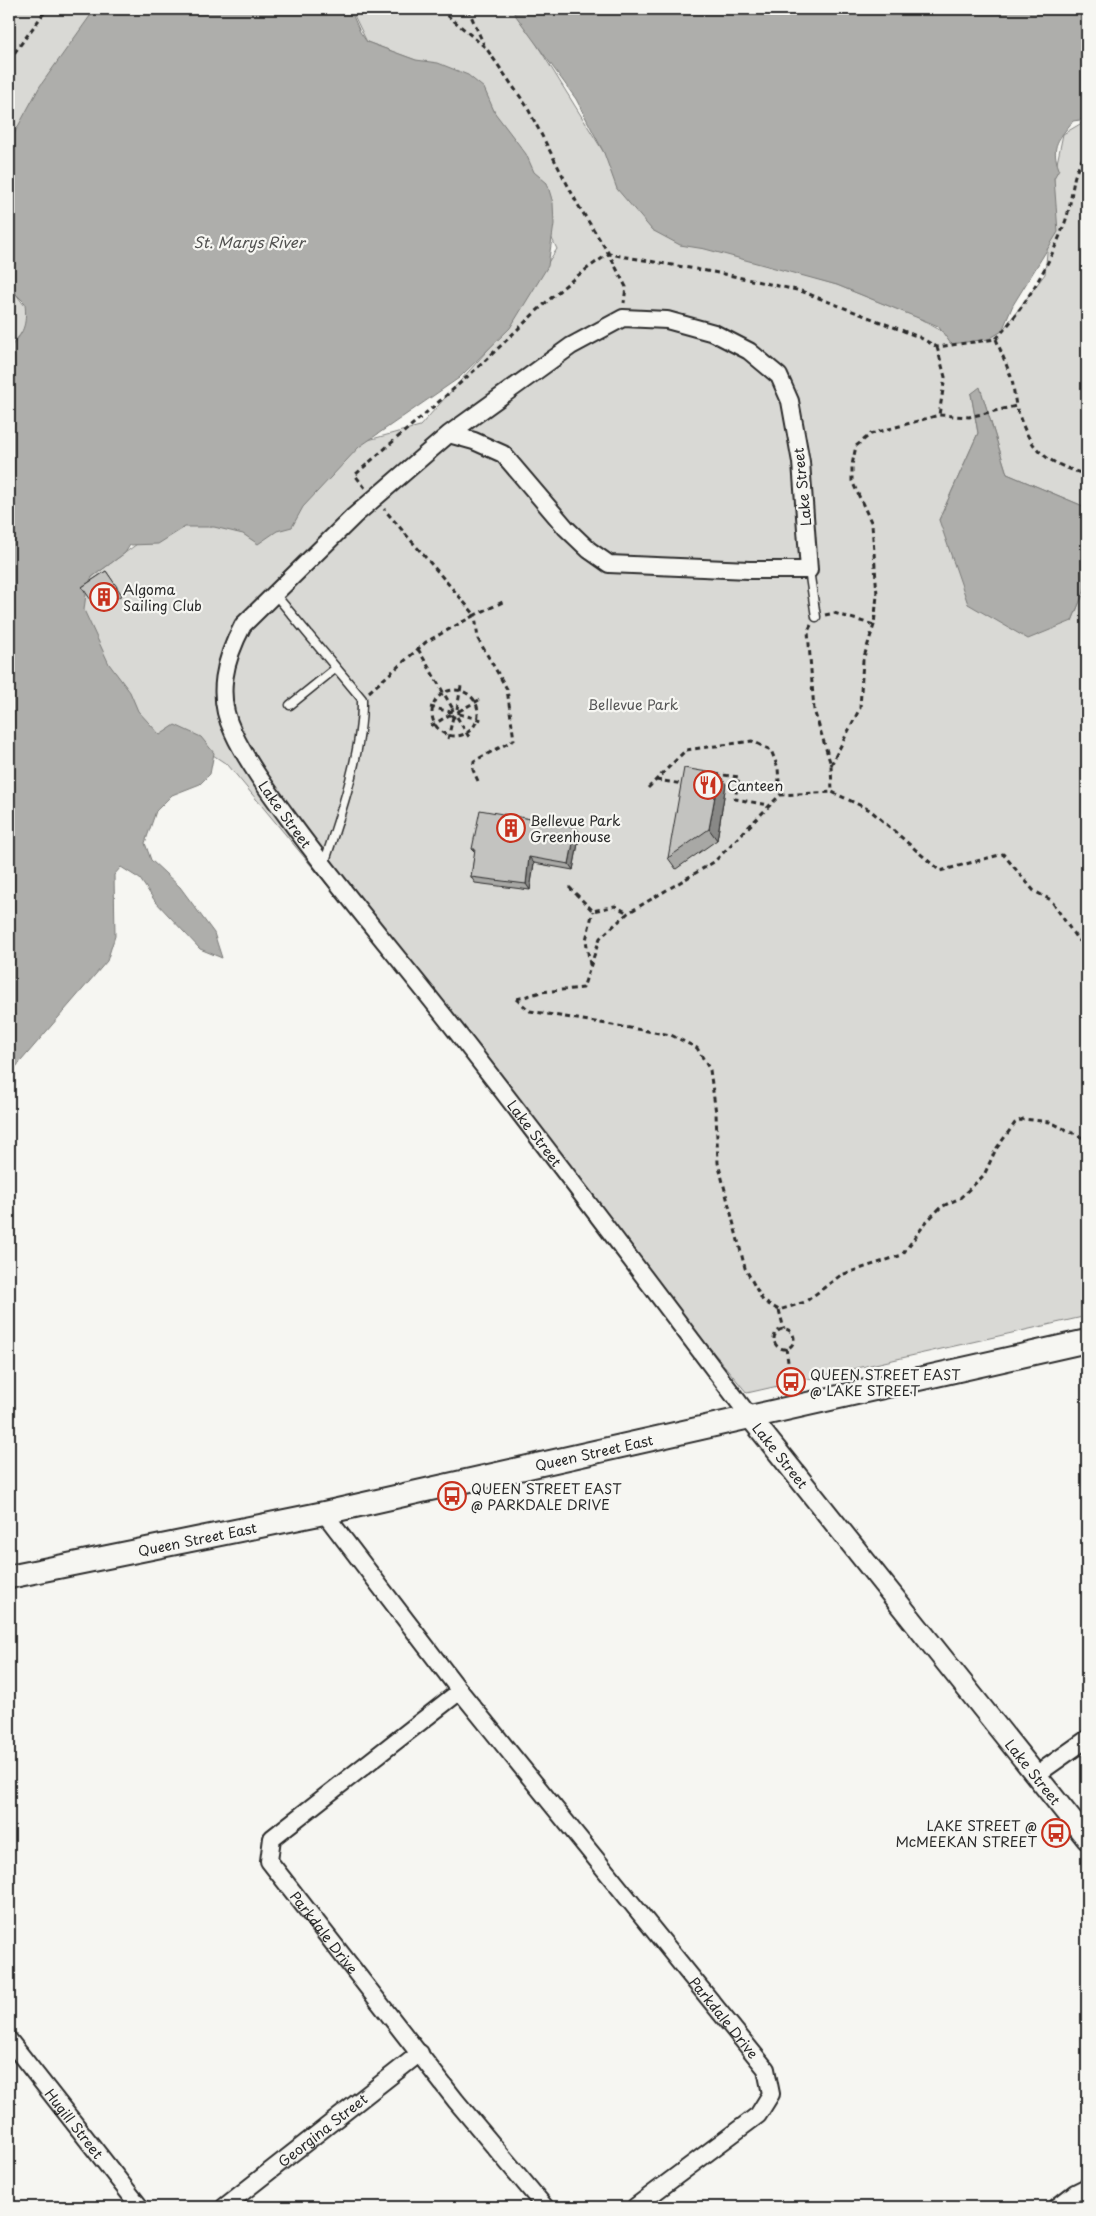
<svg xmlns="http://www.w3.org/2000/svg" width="1096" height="2216" viewBox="0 0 1096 2216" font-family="'Playpen Sans',sans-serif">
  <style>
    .green { fill: #d9d9d5; stroke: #828280 }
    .water { fill: #aeaeab; stroke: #7a7a78 }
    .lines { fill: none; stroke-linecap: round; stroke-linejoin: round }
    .service-casing { stroke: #2b2b2b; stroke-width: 11 }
    .minor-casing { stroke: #2b2b2b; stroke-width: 20 }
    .tertiary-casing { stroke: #2b2b2b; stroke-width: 24 }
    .secondary-casing { stroke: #2b2b2b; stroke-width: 26 }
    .path { stroke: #2b2b2b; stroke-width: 3; stroke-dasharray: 5 4; stroke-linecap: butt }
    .service { stroke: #f6f6f2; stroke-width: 8 }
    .minor { stroke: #f6f6f2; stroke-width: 16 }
    .tertiary { stroke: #f6f6f2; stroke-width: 20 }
    .secondary { stroke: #f6f6f2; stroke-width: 22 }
    .wall { fill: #a8a8a5; stroke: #2b2b2b }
    .shaded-wall { fill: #888886; stroke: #2b2b2b }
    .building { fill: #c3c3c0; stroke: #2b2b2b }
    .labels { text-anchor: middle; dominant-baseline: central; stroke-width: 4.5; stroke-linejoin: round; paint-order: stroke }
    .street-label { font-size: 14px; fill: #2b2b2b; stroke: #f6f6f2 }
    .poi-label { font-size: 14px; fill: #2b2b2b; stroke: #f6f6f2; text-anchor: start }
    .park-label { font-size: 14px; fill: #565656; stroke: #f6f6f2 }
    .water-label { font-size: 15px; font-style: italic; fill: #525251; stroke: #f6f6f2 }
  </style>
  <rect width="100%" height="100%" fill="#f6f6f2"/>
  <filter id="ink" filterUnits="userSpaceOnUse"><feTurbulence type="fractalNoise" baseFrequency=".02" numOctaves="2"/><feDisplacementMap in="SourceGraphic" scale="10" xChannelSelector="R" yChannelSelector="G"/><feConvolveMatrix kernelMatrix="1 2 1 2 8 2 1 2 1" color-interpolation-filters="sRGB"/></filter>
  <g filter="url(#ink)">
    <path class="green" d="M 9,9 L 99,9 L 9,144 Z
      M 351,9 L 517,9 L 539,48 L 652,230 L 837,285 L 917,317 L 959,341 L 1002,331 L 1045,274 L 1054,178 L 1063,134 L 1087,120 L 1087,528 L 1083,506 L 1007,474 L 980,388 L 971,394 L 978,433 L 939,520 L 1072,621 L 1087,584 L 1087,1316 L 747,1393 L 228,765 L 207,751 L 157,783 L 69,622 L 92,577 L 148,536 L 313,455 L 420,426 L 494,343 L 557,249 L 477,83 L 367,42 Z
      M 9,285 L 34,318 L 9,348 Z"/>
    <path class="water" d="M 95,9 L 350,9 L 360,32 L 367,42 L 416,60 L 438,63 L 468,75 L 484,88 L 495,113 L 526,154 L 534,172 L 547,183 L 553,203 L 554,224 L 548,266 L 510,328 L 459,378 L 359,447 L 303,507 L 292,527 L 277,531 L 258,544 L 243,534 L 214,527 L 185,527 L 158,544 L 130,545 L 125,553 L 92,577 L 87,586 L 84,610 L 109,664 L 130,692 L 138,711 L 160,735 L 175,725 L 201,737 L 214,753 L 210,774 L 200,784 L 172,795 L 156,811 L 145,843 L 151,860 L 180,887 L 214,933 L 222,958 L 200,949 L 155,901 L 140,879 L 121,867 L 114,875 L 115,936 L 107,961 L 9,1075 L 9,349 C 24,332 27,326 25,303 L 9,287 L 9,143 L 40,86 Z
      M 511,9 L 1087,9 L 1087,119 L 1073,121 C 1059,139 1050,145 1059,169 L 1054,178 L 1058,232 L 1013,305 L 1002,331 L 989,339 L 951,344 L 938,326 L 837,285 L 705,249 L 680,245 L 652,230 L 617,189 L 604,153 L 576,99 Z
      M 980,387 L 1007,474 L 1083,506 L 1087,528 L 1087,584 L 1072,621 L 1028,639 L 968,604 L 939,520 L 978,433 L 971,394 Z"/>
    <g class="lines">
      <defs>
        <path id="service" d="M 809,570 L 816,617
          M 274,593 L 362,699 C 363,750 340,816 324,864
          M 290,705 L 336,668"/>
        <g id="minor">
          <path id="s1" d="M 449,434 L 474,441 L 503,454 L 566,528 L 589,550 L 609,564 L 749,570 L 809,570 L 801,462 L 790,401 L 779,376 L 749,351 L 714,333 L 667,320 L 623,318 L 571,346 L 449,434 L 354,516 L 243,625 C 225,659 215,695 233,732 C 246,761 272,796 291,822 C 340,889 394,952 445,1017 C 549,1149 649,1284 750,1417"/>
          <path id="s2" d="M 324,1513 L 460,1691 L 766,2069 L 771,2094 L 758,2115 L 635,2207"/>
          <path id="s3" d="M 460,1691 L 272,1838 L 269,1861 L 456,2101 L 545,2207"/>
          <path d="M 1036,1775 L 1087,1739"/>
          <path id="s4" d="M 9,2040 L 140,2207"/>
          <path id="s5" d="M 224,2207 L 420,2053"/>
          <path d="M 1057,2207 L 1075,2193 L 1087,2187"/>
        </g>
        <g id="tertiary">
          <path id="s6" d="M 750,1417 L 1087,1839"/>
        </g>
        <g id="secondary">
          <path id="s7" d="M 9,1577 L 324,1513 L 1087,1341"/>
        </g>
      </defs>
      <use href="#service" class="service-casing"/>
      <use href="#minor" class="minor-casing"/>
      <use href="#tertiary" class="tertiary-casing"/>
      <use href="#secondary" class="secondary-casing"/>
      <path class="path" d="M 440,9 L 486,48 L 526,105 L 578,205 L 609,254 L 626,287 L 624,303
        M 468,9 L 484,45
        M 9,60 L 47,9
        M 996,339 L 1012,379 L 1016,406
        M 937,347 L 945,377 L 939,415
        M 365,488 L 355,475 C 395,439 436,405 476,369 C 519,330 558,285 609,254 L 724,274 L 801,291 L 919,337 L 937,347 L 996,339 C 1025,307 1049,266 1064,225 C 1070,210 1071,195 1074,180 C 1075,172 1081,163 1084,155 L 1087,154
        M 825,615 L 834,613 L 874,625
        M 811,625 L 808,631 L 814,710 L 831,765 L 832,792 L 870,810 L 940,871 L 1003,854 L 1034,891 L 1051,900 L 1077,939 L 1085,944 L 1087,942
        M 418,649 L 453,709
        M432 713a23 23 0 1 1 46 0a23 23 0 1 1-46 0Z
        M 369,692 L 426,642 L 475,615 L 384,509
        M 430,707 L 451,712
        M451 713a4 4 0 1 1 8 0a4 4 0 1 1-8 0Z
        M 457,709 L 461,686
        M 459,711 L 479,700
        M 459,714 L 482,720
        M 457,717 L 469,737
        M 431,726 L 451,714
        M 448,739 L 453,717
        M 831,765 L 860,708 L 863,660 L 874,625 L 877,595 L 872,524 L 852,481 L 852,465 L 856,446 L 871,434 L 939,415 L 969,417 L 1016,406 C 1030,451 1043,461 1087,475
        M 715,774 L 739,777 L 735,799 L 769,805
        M 656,780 L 683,784
        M 478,781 L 473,770 L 474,761 L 514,740 L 507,689 L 478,639 L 475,615 L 505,601
        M 648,788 L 686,750 L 752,741 L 771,750 L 778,768 L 780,795
        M 569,887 L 593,911 L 615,906 L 628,913
        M 590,965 L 586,940 L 593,911
        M 516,999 L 530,1011 L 671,1035 L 697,1048 L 710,1070 L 716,1113 L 718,1163 L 745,1268 L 763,1301 L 779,1310 L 805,1302 L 841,1275 L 902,1255 L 927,1221 L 941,1207 L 960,1198 L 984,1175 L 996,1149 L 1015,1123 L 1023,1119 L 1050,1122 L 1087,1140
        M 517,999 L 541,992 L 583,988 L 600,938 L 628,913 L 714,862 L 780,795 L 832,792
        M 779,1310 L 784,1329
        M774 1339a10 10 0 1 1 20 0a10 10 0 1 1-20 0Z
        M 786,1348 L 792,1390"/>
      <use href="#service" class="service"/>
      <use href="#minor" class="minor"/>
      <use href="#tertiary" class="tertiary"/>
      <use href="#secondary" class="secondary"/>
    </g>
    <path class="wall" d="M 106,571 L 122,595 L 99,610 L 82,587 Z
      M 726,784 L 717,840 L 676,869 L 668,858 Z
      M 580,833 L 573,870 L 534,863 L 530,890 L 475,883 L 471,877 L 475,852 L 472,849 Z"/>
    <path class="shaded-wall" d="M 719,774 L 726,784 L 717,840 L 709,829 Z
      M 576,827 L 580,833 L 573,870 L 569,864 Z
      M 529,857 L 534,863 L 530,890 L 526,884 Z"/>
    <path class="building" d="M 106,571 L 117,587 L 93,603 L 82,587 Z
      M 684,768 L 719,774 L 709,829 L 668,858 Z
      M 480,810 L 576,827 L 569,864 L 529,857 L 526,884 L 471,877 L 475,849 L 472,849 Z"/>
  </g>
  <defs>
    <symbol id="building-ring" viewBox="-11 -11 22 22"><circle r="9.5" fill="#f6f6f2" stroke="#c8321e" stroke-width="1.5"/><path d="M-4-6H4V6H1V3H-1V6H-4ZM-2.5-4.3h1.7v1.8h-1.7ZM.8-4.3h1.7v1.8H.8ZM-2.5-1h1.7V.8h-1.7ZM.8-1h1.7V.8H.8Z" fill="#c8321e"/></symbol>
    <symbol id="restaurant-ring" viewBox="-11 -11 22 22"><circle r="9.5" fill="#f6f6f2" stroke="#c8321e" stroke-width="1.5"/><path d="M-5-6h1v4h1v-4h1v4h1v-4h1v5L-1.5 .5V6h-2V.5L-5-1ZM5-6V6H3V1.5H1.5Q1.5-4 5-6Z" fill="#c8321e"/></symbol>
    <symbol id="bus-ring" viewBox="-11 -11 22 22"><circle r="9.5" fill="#f6f6f2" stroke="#c8321e" stroke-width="1.5"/><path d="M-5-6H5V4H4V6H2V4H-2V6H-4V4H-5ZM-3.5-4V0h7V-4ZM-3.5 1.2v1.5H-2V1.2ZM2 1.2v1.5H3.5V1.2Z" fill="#c8321e"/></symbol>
  </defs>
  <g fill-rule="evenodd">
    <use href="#building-ring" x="88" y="581" width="32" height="32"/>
    <use href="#restaurant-ring" x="692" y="769" width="32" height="32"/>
    <use href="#building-ring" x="495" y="812" width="32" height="32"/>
    <use href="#bus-ring" x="775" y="1366" width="32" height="32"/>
    <use href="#bus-ring" x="436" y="1480" width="32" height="32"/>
    <use href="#bus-ring" x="1040" y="1817" width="32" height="32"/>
  </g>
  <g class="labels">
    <g class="street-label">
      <text transform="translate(802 487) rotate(-96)">Lake Street</text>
      <text stroke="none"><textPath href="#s1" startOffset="1480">Lake Street</textPath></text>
      <text stroke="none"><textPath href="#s1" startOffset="1885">Lake Street</textPath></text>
      <text stroke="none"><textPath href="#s7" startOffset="598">Queen Street East</textPath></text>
      <text stroke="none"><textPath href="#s6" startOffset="49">Lake Street</textPath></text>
      <text stroke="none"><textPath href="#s7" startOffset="192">Queen Street East</textPath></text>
      <text stroke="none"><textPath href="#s6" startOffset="454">Lake Street</textPath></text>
      <text stroke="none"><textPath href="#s3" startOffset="352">Parkdale Drive</textPath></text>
      <text stroke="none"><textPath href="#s2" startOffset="644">Parkdale Drive</textPath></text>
      <text stroke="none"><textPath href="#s4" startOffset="106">Hugill Street</textPath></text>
      <text stroke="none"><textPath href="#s5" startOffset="125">Georgina Street</textPath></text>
    </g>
    <g class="poi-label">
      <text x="123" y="589">Algoma<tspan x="123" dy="16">Sailing Club</tspan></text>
      <text x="727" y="785">Canteen</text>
      <text x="530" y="820">Bellevue Park<tspan x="530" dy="16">Greenhouse</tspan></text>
      <text x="810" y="1374">QUEEN STREET EAST<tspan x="810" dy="16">@ LAKE STREET</tspan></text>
      <text x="471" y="1488">QUEEN STREET EAST<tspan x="471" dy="16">@ PARKDALE DRIVE</tspan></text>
      <text x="1037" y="1825" text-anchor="end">LAKE STREET @<tspan x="1037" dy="16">McMEEKAN STREET</tspan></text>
    </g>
    <g class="park-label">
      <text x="633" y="704">Bellevue Park</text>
    </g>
    <g class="water-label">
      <text x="249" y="241">St. Marys River</text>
    </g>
  </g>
  <rect width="1096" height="2216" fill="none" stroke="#f6f6f2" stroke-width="30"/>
  <rect x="15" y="15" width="1066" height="2186" fill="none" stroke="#2b2b2b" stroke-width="2" filter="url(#ink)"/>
</svg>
